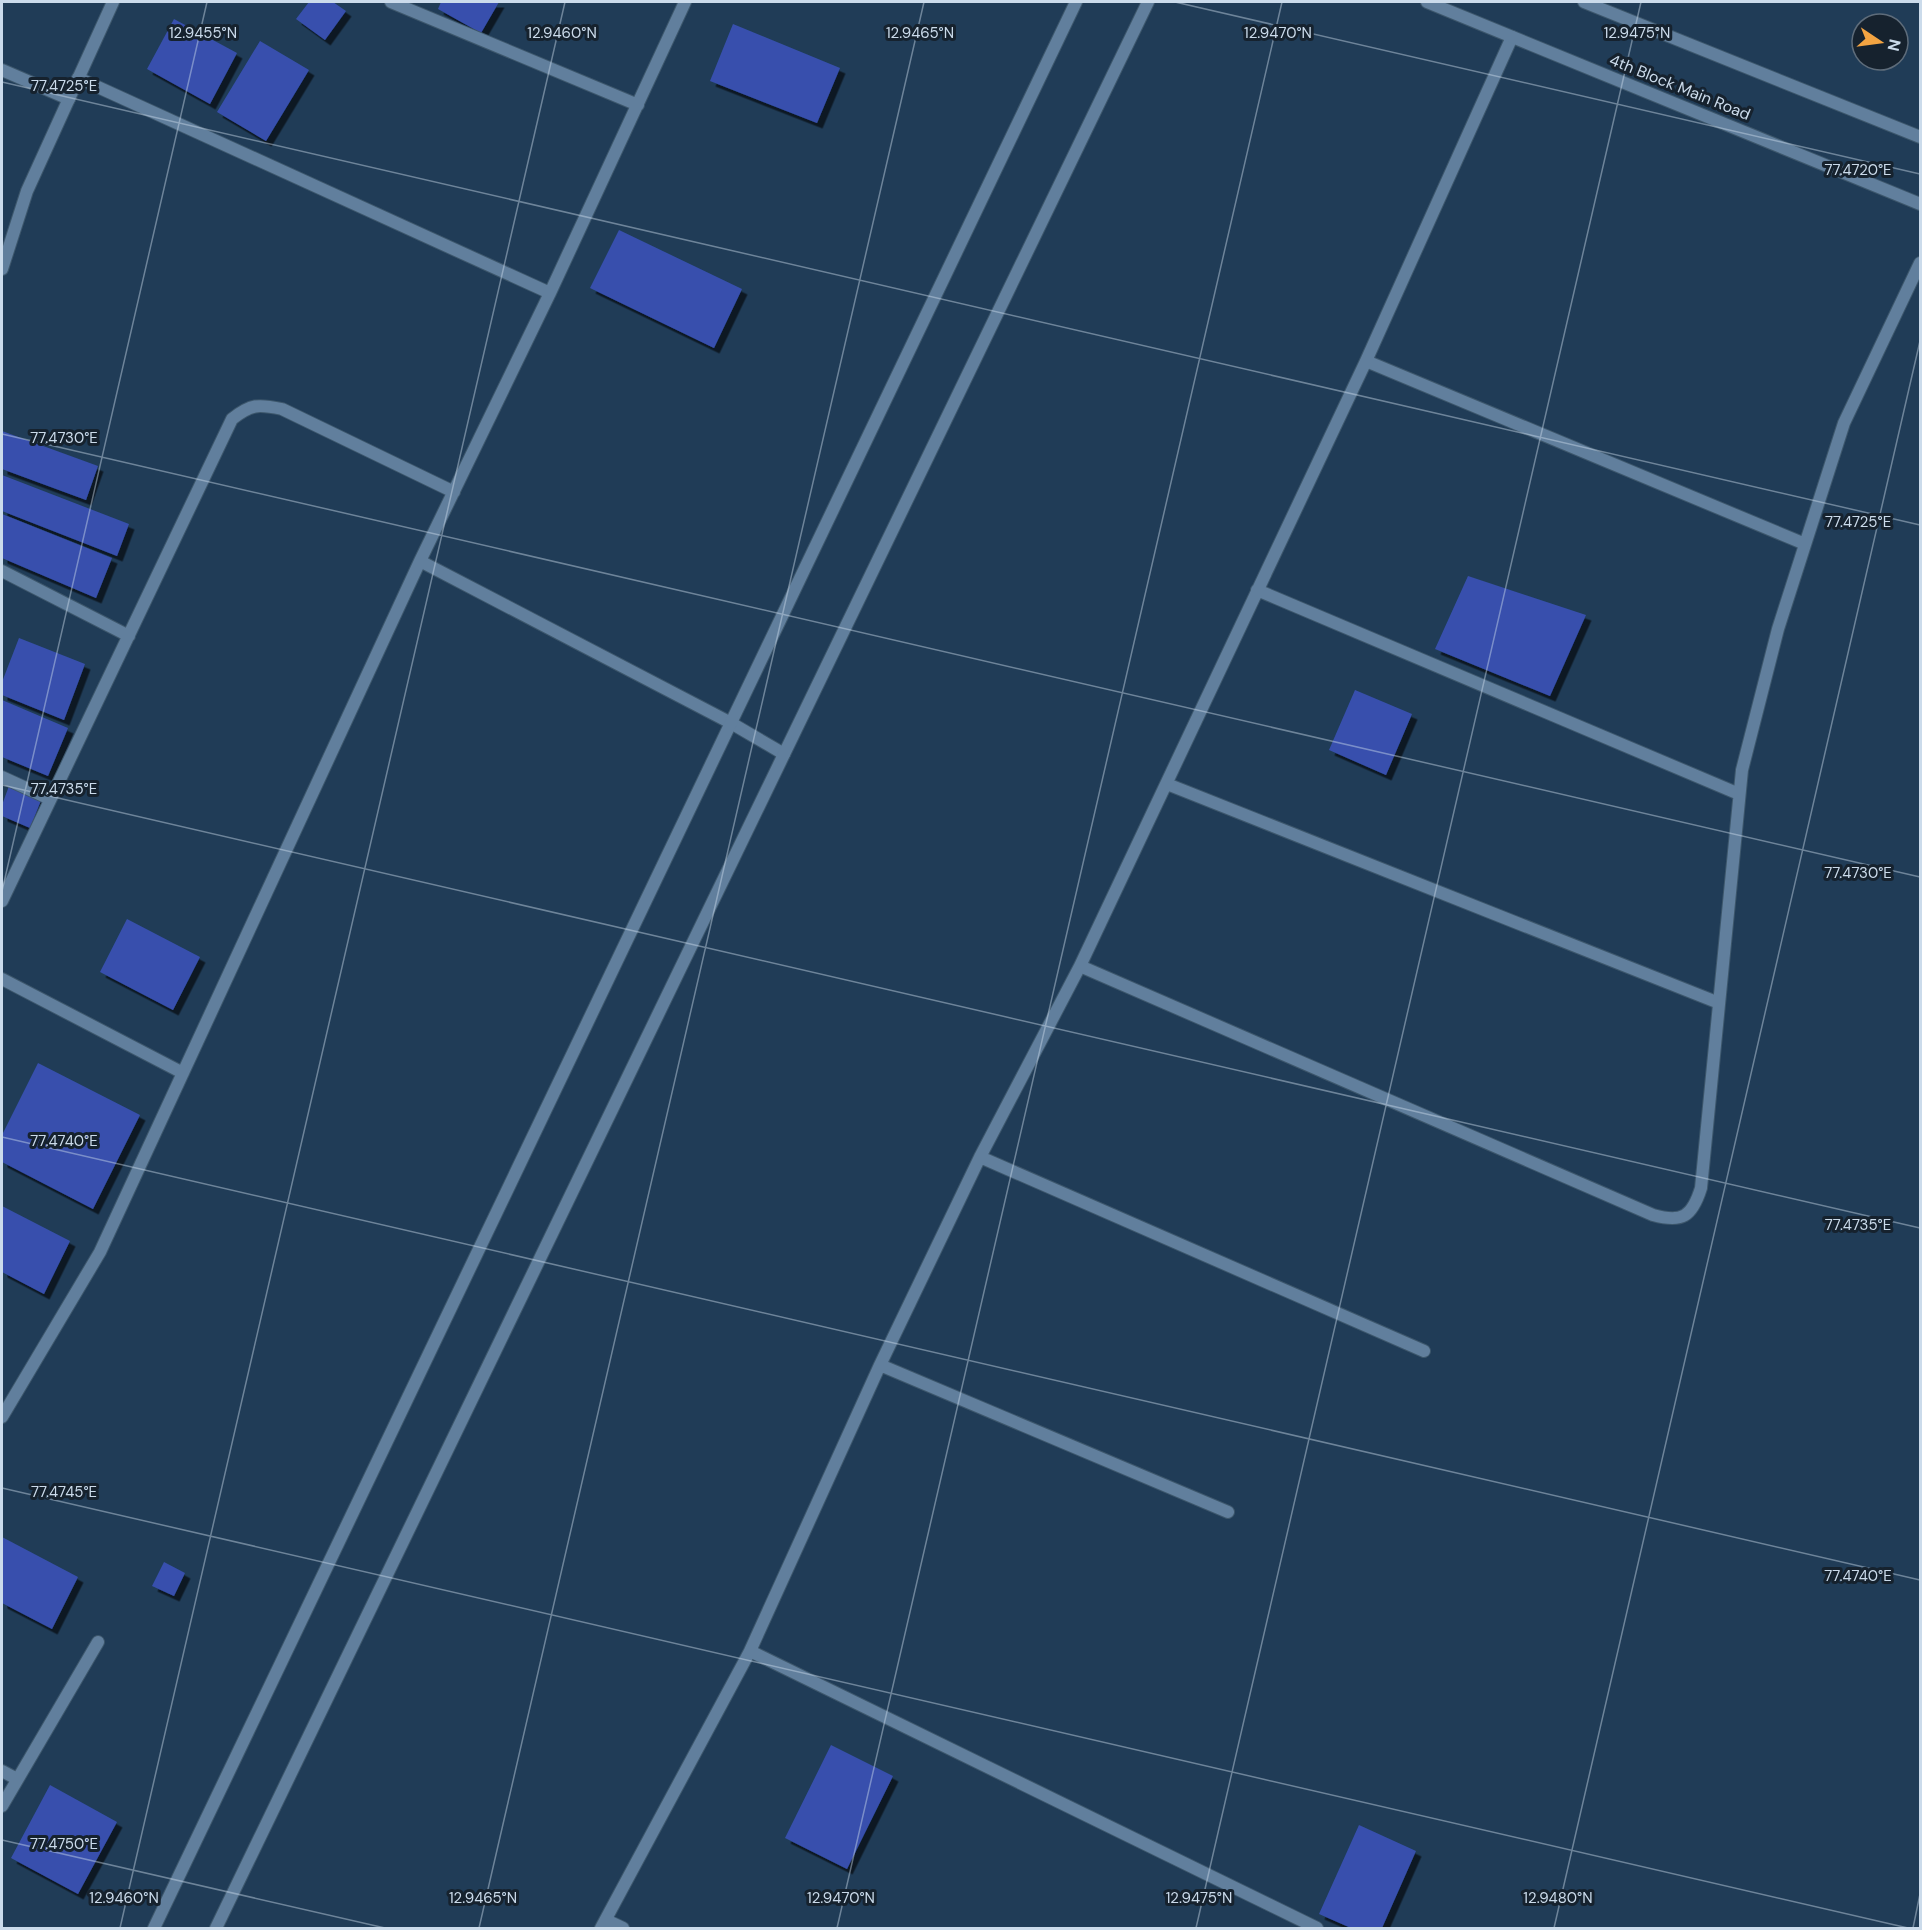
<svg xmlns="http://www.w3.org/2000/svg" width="1922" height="1930" viewBox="0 0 1922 1930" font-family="'DM Sans',sans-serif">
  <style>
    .building { fill: #3750ad; filter: url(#shadow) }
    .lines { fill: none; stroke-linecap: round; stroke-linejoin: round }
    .minor-casing { stroke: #3d576c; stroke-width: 14 }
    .tertiary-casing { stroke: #3d576c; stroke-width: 14 }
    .minor { stroke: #617f9d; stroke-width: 12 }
    .tertiary { stroke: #617f9d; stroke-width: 12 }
    .ticks { fill: none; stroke: #cbdbeb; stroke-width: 1.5; stroke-opacity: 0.45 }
    .labels { text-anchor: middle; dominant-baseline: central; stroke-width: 6; stroke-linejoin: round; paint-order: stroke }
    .street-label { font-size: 16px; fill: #cbdbeb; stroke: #16222e }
    .ticks-label { font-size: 15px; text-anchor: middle; fill: #cbdbeb; stroke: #16222e; stroke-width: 6; stroke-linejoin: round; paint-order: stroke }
  </style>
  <defs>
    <filter id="shadow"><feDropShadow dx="5.5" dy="5.5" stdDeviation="0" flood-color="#0009"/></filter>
  </defs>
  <rect width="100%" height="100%" fill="#203c57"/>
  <path class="building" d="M 309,2 L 333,2 L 346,11 L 325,40 L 296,19 Z
    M 441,2 L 499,2 L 481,33 L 438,9 Z
    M 174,19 L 237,53 L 210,104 L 147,69 Z
    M 733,24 L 840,68 L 817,123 L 710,81 Z
    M 260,41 L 309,70 L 266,141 L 217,112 Z
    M 619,230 L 742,289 L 714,348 L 590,288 Z
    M 2,431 L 98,466 L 86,500 L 2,469 Z
    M 2,475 L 129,524 L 117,556 L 2,511 Z
    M 2,514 L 112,558 L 96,598 L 2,558 Z
    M 1468,576 L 1586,615 L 1550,696 L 1435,649 Z
    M 19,638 L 85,664 L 64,720 L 2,695 L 2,682 Z
    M 1355,690 L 1412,714 L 1386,775 L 1329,750 Z
    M 2,700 L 68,728 L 48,776 L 2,757 Z
    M 9,786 L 42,798 L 30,828 L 2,816 L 2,805 Z
    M 127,919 L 200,957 L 173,1010 L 100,972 Z
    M 38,1063 L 140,1115 L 93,1209 L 2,1162 L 2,1135 Z
    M 2,1206 L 70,1241 L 44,1294 L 2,1272 Z
    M 2,1537 L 78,1577 L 52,1629 L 2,1603 Z
    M 164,1562 L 185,1573 L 174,1596 L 152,1586 Z
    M 831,1745 L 893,1776 L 847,1869 L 785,1838 Z
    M 50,1785 L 117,1822 L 78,1894 L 11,1858 Z
    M 1359,1825 L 1416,1851 L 1382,1928 L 1351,1928 L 1319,1914 Z"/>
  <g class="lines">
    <defs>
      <path id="minor" d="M 391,2 L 638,105
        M 2,70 L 69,99
        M 78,78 L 550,293
        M 1366,361 L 1805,544
        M 420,561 L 731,723 L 784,754
        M 2,571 L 129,636
        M 1257,590 L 1739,794
        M 2,777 L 50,799
        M 1167,784 L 1719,1003
        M 2,901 L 232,419 C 251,404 258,404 282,409 L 454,492
        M 1080,966 L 1653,1215 C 1682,1223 1692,1217 1701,1188 L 1742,770 L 1778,629 L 1844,423 L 1920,263
        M 2,979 L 183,1073
        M 980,1157 L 1424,1351
        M 880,1365 L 1228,1512
        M 2,1417 L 100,1252 L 420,561 L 550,293 L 685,2
        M 750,1651 L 1317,1928
        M 2,1771 L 17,1779
        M 2,1806 L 98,1642
        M 606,1920 L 623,1928
        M 601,1928 L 750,1651 L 880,1365 L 980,1157 L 1080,966 L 1366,361 L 1512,37"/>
      <path id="tertiary" d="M 1427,2 L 1920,204
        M 1584,2 L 1920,137
        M 2,269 L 27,191 L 113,2
        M 154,1928 L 1076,2
        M 216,1928 L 1148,2"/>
    </defs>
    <use href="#minor" class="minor-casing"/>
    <use href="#tertiary" class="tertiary-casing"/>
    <use href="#minor" class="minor"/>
    <use href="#tertiary" class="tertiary"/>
  </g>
  <path class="ticks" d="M 1175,2 L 1920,174M 2,82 L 1920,525M 2,434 L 1920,877M 2,785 L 1920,1228M 2,891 L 207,2M 2,1137 L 1920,1580M 2,1488 L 1908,1928M 2,1840 L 385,1928M 120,1928 L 565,2M 479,1928 L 924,2M 837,1928 L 1282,2M 1196,1928 L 1641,2M 1554,1928 L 1920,341M 1913,1928 L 1920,1894"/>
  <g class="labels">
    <g class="street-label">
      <text transform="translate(1680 87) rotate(22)">4th Block Main Road</text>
    </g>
  </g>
  <g class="ticks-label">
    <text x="203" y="38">12.9455°N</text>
    <text x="562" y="38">12.9460°N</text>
    <text x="920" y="38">12.9465°N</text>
    <text x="1278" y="38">12.9470°N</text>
    <text x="1637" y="38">12.9475°N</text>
    <text x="64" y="91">77.4725°E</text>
    <text x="1858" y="175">77.4720°E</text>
    <text x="64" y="443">77.4730°E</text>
    <text x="1858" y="527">77.4725°E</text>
    <text x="64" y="794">77.4735°E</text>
    <text x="1858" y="878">77.4730°E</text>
    <text x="64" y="1146">77.4740°E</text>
    <text x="1858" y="1230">77.4735°E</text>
    <text x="64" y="1497">77.4745°E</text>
    <text x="1858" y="1581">77.4740°E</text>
    <text x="64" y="1849">77.4750°E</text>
    <text x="124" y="1903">12.9460°N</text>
    <text x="483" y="1903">12.9465°N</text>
    <text x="841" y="1903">12.9470°N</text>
    <text x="1199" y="1903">12.9475°N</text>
    <text x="1558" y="1903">12.9480°N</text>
  </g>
  <rect width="1922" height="1930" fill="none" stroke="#cbdbeb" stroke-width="6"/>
  <g transform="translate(1880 42) rotate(103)"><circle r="28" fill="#16222e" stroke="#5e6c7a" stroke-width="1.5"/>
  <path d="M0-4.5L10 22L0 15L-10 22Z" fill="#f3a442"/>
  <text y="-9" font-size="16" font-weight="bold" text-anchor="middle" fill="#cbdbeb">N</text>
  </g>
</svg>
